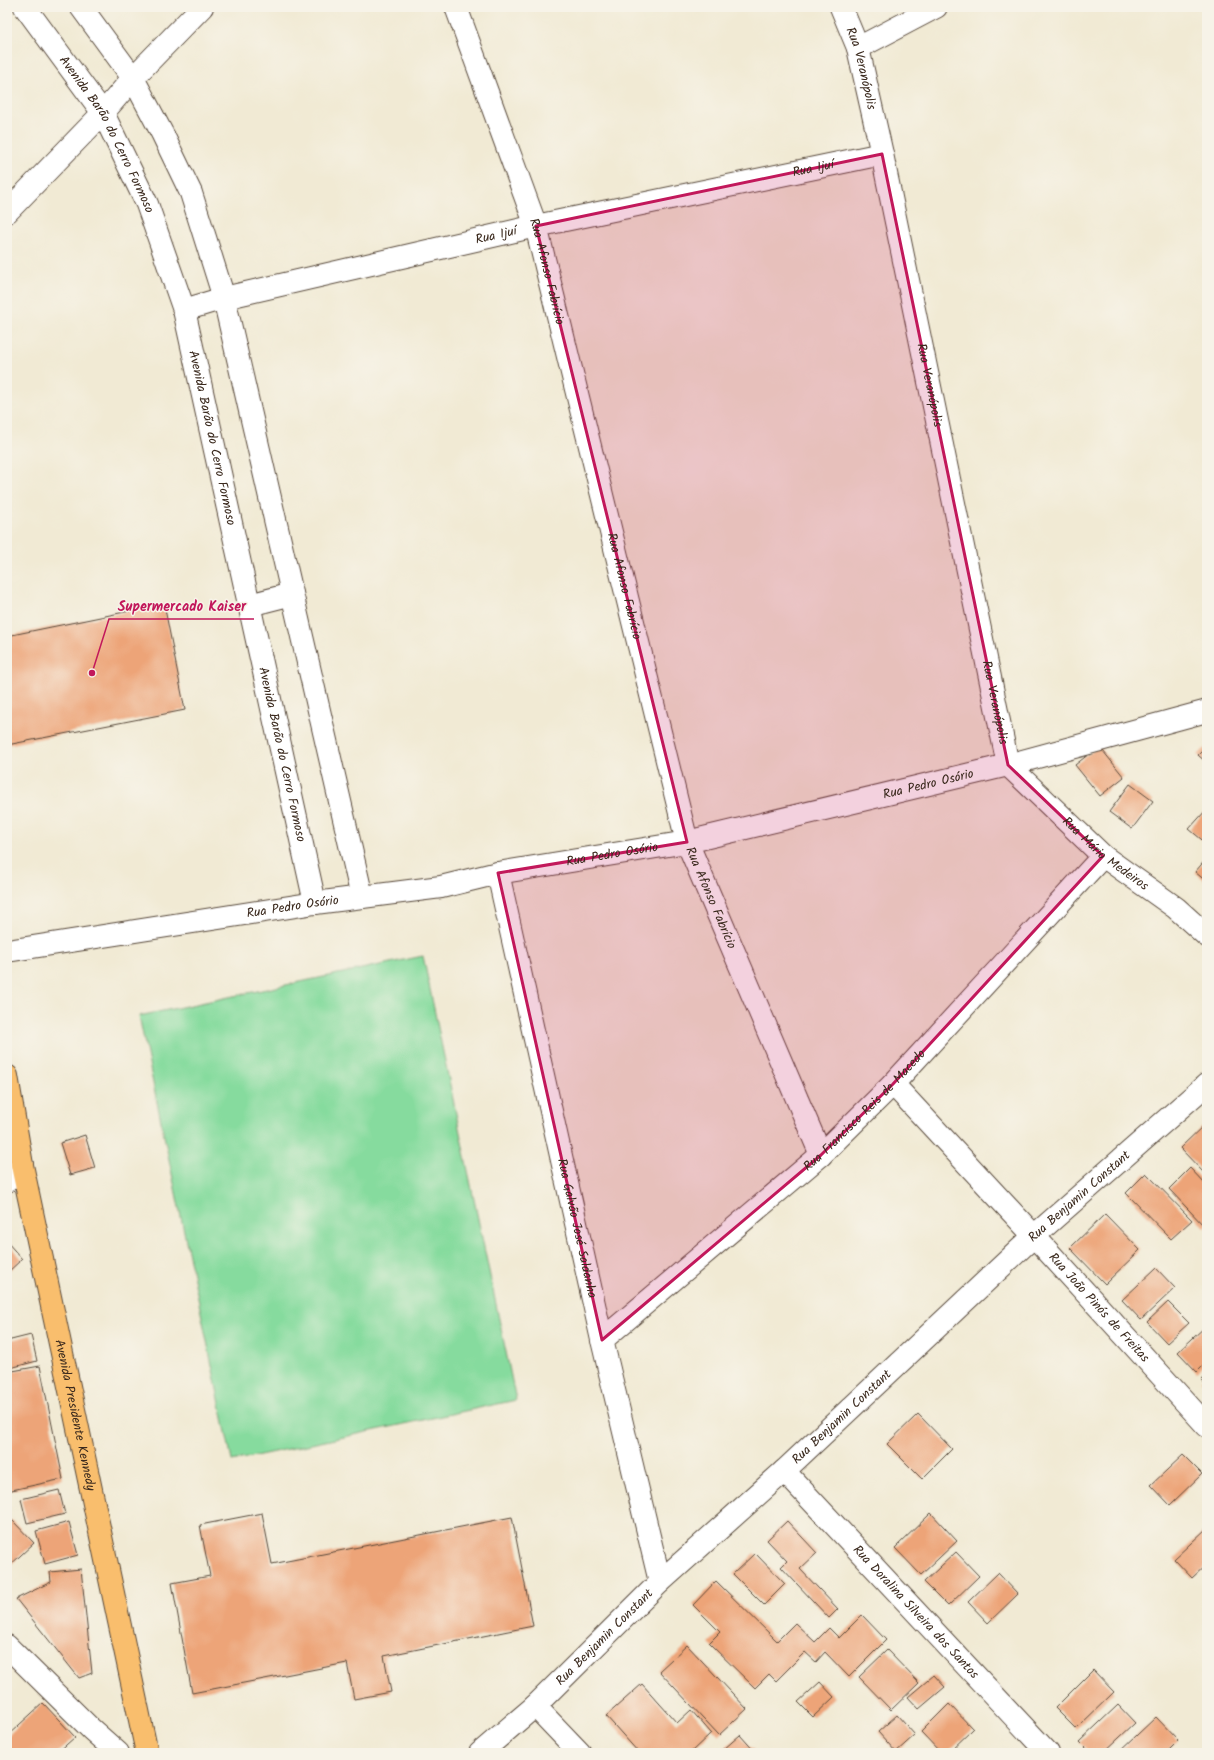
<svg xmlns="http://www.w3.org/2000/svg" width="1214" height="1760" viewBox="0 0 1214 1760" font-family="Kalam,sans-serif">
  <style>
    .green { fill: #86db9e; stroke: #60825e }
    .building { fill: #eda478 }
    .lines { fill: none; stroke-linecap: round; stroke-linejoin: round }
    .minor-casing { stroke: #564739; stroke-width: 24 }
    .major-casing { stroke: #564739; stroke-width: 24 }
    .minor { stroke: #fff; stroke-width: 22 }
    .major { stroke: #f9be6d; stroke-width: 22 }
    .marked { fill: #c2185b; fill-opacity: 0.2; stroke: #c2185b; stroke-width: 3; stroke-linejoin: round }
    .labels { text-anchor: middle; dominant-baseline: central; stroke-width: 3; stroke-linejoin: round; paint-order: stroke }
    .street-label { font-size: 13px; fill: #3b2a1e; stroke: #f7f3e8 }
    .leader { fill: none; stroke: #c2185b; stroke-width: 1.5 }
    .callout-dot { fill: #c2185b; stroke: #f7f3e8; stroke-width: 1.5 }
    .callout-label { font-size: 14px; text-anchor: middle; font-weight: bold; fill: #c2185b; stroke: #f7f3e8; stroke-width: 3; stroke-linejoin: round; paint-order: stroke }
  </style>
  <rect width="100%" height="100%" fill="#f7f3e8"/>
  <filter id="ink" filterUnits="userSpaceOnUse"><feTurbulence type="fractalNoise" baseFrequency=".025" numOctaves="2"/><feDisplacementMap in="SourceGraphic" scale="8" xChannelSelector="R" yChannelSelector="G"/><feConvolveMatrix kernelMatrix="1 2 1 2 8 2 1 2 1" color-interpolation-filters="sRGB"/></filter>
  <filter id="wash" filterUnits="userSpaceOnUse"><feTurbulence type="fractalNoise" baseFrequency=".012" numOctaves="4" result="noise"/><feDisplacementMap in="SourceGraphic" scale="16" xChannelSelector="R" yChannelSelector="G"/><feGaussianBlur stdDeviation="0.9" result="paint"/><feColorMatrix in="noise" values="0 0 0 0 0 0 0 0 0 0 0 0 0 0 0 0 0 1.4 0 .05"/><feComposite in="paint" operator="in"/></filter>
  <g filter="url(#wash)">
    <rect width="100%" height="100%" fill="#f1ead4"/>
    <path class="green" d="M 423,956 L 516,1400 L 232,1461 L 139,1016 Z"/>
    <g id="blocks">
      <path class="building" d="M 164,604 L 185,710 L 7,745 L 7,636 Z
        M 1099,746 L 1124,777 L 1100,796 L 1075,765 Z
        M 1207,746 L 1207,763 L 1198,755 Z
        M 1130,784 L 1153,801 L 1132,829 L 1109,812 Z
        M 1207,809 L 1207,844 L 1189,829 Z
        M 1207,858 L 1207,882 L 1195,872 Z
        M 1206,1123 L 1207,1173 L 1205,1174 L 1180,1148 Z
        M 85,1135 L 95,1168 L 70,1175 L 60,1143 Z
        M 1190,1168 L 1207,1186 L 1207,1225 L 1205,1227 L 1169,1189 Z
        M 1146,1173 L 1192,1220 L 1171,1239 L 1126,1193 Z
        M 1105,1214 L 1140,1250 L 1105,1284 L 1070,1248 Z
        M 7,1242 L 22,1259 L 7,1273 Z
        M 1156,1268 L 1175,1288 L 1141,1320 L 1122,1300 Z
        M 1168,1302 L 1189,1323 L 1167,1343 L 1147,1322 Z
        M 1207,1325 L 1207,1362 L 1197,1372 L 1178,1352 Z
        M 31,1335 L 37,1361 L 10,1368 L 7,1356 L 7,1341 Z
        M 40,1366 L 63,1479 L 7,1491 L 7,1372 Z
        M 1207,1374 L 1207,1385 L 1201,1380 Z
        M 918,1414 L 952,1449 L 922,1479 L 887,1444 Z
        M 1183,1455 L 1202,1474 L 1170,1505 L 1151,1485 Z
        M 59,1490 L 65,1514 L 27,1523 L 21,1499 Z
        M 262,1513 L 272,1564 L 512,1517 L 533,1626 L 384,1656 L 391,1692 L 354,1699 L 347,1663 L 192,1693 L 172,1583 L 210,1576 L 200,1525 Z
        M 931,1513 L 957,1541 L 921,1575 L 895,1548 Z
        M 12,1520 L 34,1543 L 7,1568 L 7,1525 Z
        M 787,1521 L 817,1553 L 800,1569 L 838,1609 L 829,1618 L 781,1567 L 787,1561 L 767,1540 Z
        M 69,1522 L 78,1555 L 45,1564 L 36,1531 Z
        M 1207,1528 L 1207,1564 L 1192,1578 L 1174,1559 Z
        M 956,1552 L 979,1576 L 948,1606 L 924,1582 Z
        M 755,1553 L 785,1584 L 764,1605 L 733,1574 Z
        M 81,1569 L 92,1673 L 79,1678 L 16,1599 L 51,1582 L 50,1572 Z
        M 998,1573 L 1018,1594 L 988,1623 L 968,1602 Z
        M 716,1581 L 777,1641 L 795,1623 L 815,1642 L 829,1628 L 839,1638 L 862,1615 L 886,1640 L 849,1677 L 825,1652 L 816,1662 L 805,1652 L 776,1681 L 769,1674 L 755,1688 L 709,1643 L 720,1632 L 693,1605 Z
        M 687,1645 L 747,1709 L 719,1735 L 659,1671 Z
        M 887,1650 L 919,1683 L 891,1710 L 859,1677 Z
        M 1093,1670 L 1114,1692 L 1076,1729 L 1055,1708 Z
        M 934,1675 L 945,1687 L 919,1709 L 908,1697 Z
        M 820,1682 L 834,1697 L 813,1717 L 798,1702 Z
        M 642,1684 L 677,1723 L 691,1710 L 711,1733 L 690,1753 L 639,1753 L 606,1716 Z
        M 43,1703 L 75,1737 L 57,1753 L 7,1753 L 7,1736 Z
        M 949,1704 L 973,1729 L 948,1753 L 941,1753 L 921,1732 Z
        M 1118,1705 L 1135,1723 L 1103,1753 L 1090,1753 L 1079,1742 Z
        M 897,1715 L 915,1735 L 896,1752 L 878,1732 Z
        M 1156,1717 L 1178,1740 L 1165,1753 L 1118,1753 Z
        M 740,1735 L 756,1753 L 728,1753 L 724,1749 Z"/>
    </g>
  </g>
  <g filter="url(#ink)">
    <use href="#blocks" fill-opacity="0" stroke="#564739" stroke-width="1"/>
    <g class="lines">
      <defs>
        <g id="minor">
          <path id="s1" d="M 25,7 L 103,113 L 147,204 L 184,310 L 315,903"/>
          <path d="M 81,7 L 133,78 L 163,135 L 191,193 L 224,298 L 362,897"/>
          <path id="s2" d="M 456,7 L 536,226 L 687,842 L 821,1155"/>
          <path id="s3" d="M 841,7 L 858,48 L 882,154 L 1008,765 L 1103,856 L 1176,908 L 1207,936"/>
          <path d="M 858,48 L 936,7"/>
          <path d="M 7,212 L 103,113 L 133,78 L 202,7"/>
          <path id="s4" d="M 184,310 L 224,298 L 536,226 L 882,154"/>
          <path d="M 249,605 L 292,594"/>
          <path id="s5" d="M 498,873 L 602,1340 L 660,1582"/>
          <path id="s6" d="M 7,951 L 315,903 L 441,887 L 498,873 L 687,842 L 1008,765 L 1207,711"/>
          <path id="s7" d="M 893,1084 L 1034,1236 L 1207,1426"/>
          <path d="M 7,1181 L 22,1165"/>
          <path id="s8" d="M 602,1340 L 821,1155 L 893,1084 L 1103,856"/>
          <path id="s9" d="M 784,1471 L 1048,1753"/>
          <path d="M 7,1646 L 91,1729 L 118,1753"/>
          <path d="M 535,1706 L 580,1753"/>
          <path id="s10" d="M 480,1753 L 535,1706 L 660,1582 L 784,1471 L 1034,1236 L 1207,1084"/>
        </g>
        <g id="major">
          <path id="s11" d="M 7,1076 L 22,1165 L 147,1753"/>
        </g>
      </defs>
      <use href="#minor" class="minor-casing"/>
      <use href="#major" class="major-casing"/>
      <use href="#minor" class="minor"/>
      <use href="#major" class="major"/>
    </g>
  </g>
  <path class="marked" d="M 882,154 L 1008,765 L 1103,856 L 893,1084 L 821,1155 L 602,1340 L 498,873 L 687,842 L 536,226 Z"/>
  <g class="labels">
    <g class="street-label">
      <text stroke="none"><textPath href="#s3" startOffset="65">Rua Veranópolis</textPath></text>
      <text stroke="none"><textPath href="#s1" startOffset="152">Avenida Barão do Cerro Formoso</textPath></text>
      <text stroke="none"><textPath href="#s4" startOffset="645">Rua Ijuí</textPath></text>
      <text stroke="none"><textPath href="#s4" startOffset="321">Rua Ijuí</textPath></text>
      <text stroke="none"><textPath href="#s2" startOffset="280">Rua Afonso Fabrício</textPath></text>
      <text stroke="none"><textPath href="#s3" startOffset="389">Rua Veranópolis</textPath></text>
      <text stroke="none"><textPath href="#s1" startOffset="476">Avenida Barão do Cerro Formoso</textPath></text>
      <text stroke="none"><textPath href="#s2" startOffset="604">Rua Afonso Fabrício</textPath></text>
      <text stroke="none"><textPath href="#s3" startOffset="713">Rua Veranópolis</textPath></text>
      <text stroke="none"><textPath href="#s1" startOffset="800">Avenida Barão do Cerro Formoso</textPath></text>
      <text stroke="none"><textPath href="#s6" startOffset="937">Rua Pedro Osório</textPath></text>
      <text stroke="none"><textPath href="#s3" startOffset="909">Rua Mário Medeiros</textPath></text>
      <text stroke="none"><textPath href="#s6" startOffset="613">Rua Pedro Osório</textPath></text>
      <text stroke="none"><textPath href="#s2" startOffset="928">Rua Afonso Fabrício</textPath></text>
      <text stroke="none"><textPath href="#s6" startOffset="289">Rua Pedro Osório</textPath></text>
      <text stroke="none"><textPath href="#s8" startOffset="349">Rua Francisco Reis de Macedo</textPath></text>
      <text stroke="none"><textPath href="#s10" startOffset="818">Rua Benjamin Constant</textPath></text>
      <text stroke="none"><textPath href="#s5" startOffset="364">Rua Galvão José Saldanha</textPath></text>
      <text stroke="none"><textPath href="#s7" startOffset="304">Rua João Pinós de Freitas</textPath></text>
      <text stroke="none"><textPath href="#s11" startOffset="346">Avenida Presidente Kennedy</textPath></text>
      <text stroke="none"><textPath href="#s10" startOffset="494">Rua Benjamin Constant</textPath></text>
      <text stroke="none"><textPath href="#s9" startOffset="193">Rua Doralina Silveira dos Santos</textPath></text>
      <text stroke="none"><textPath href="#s10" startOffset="170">Rua Benjamin Constant</textPath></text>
    </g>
  </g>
  <path class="leader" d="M92 673L109 619H254"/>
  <circle class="callout-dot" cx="92" cy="673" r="4"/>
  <g class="callout-label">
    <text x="182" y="611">Supermercado Kaiser</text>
  </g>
  <rect width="1214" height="1760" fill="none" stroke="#f7f3e8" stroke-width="24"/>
</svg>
